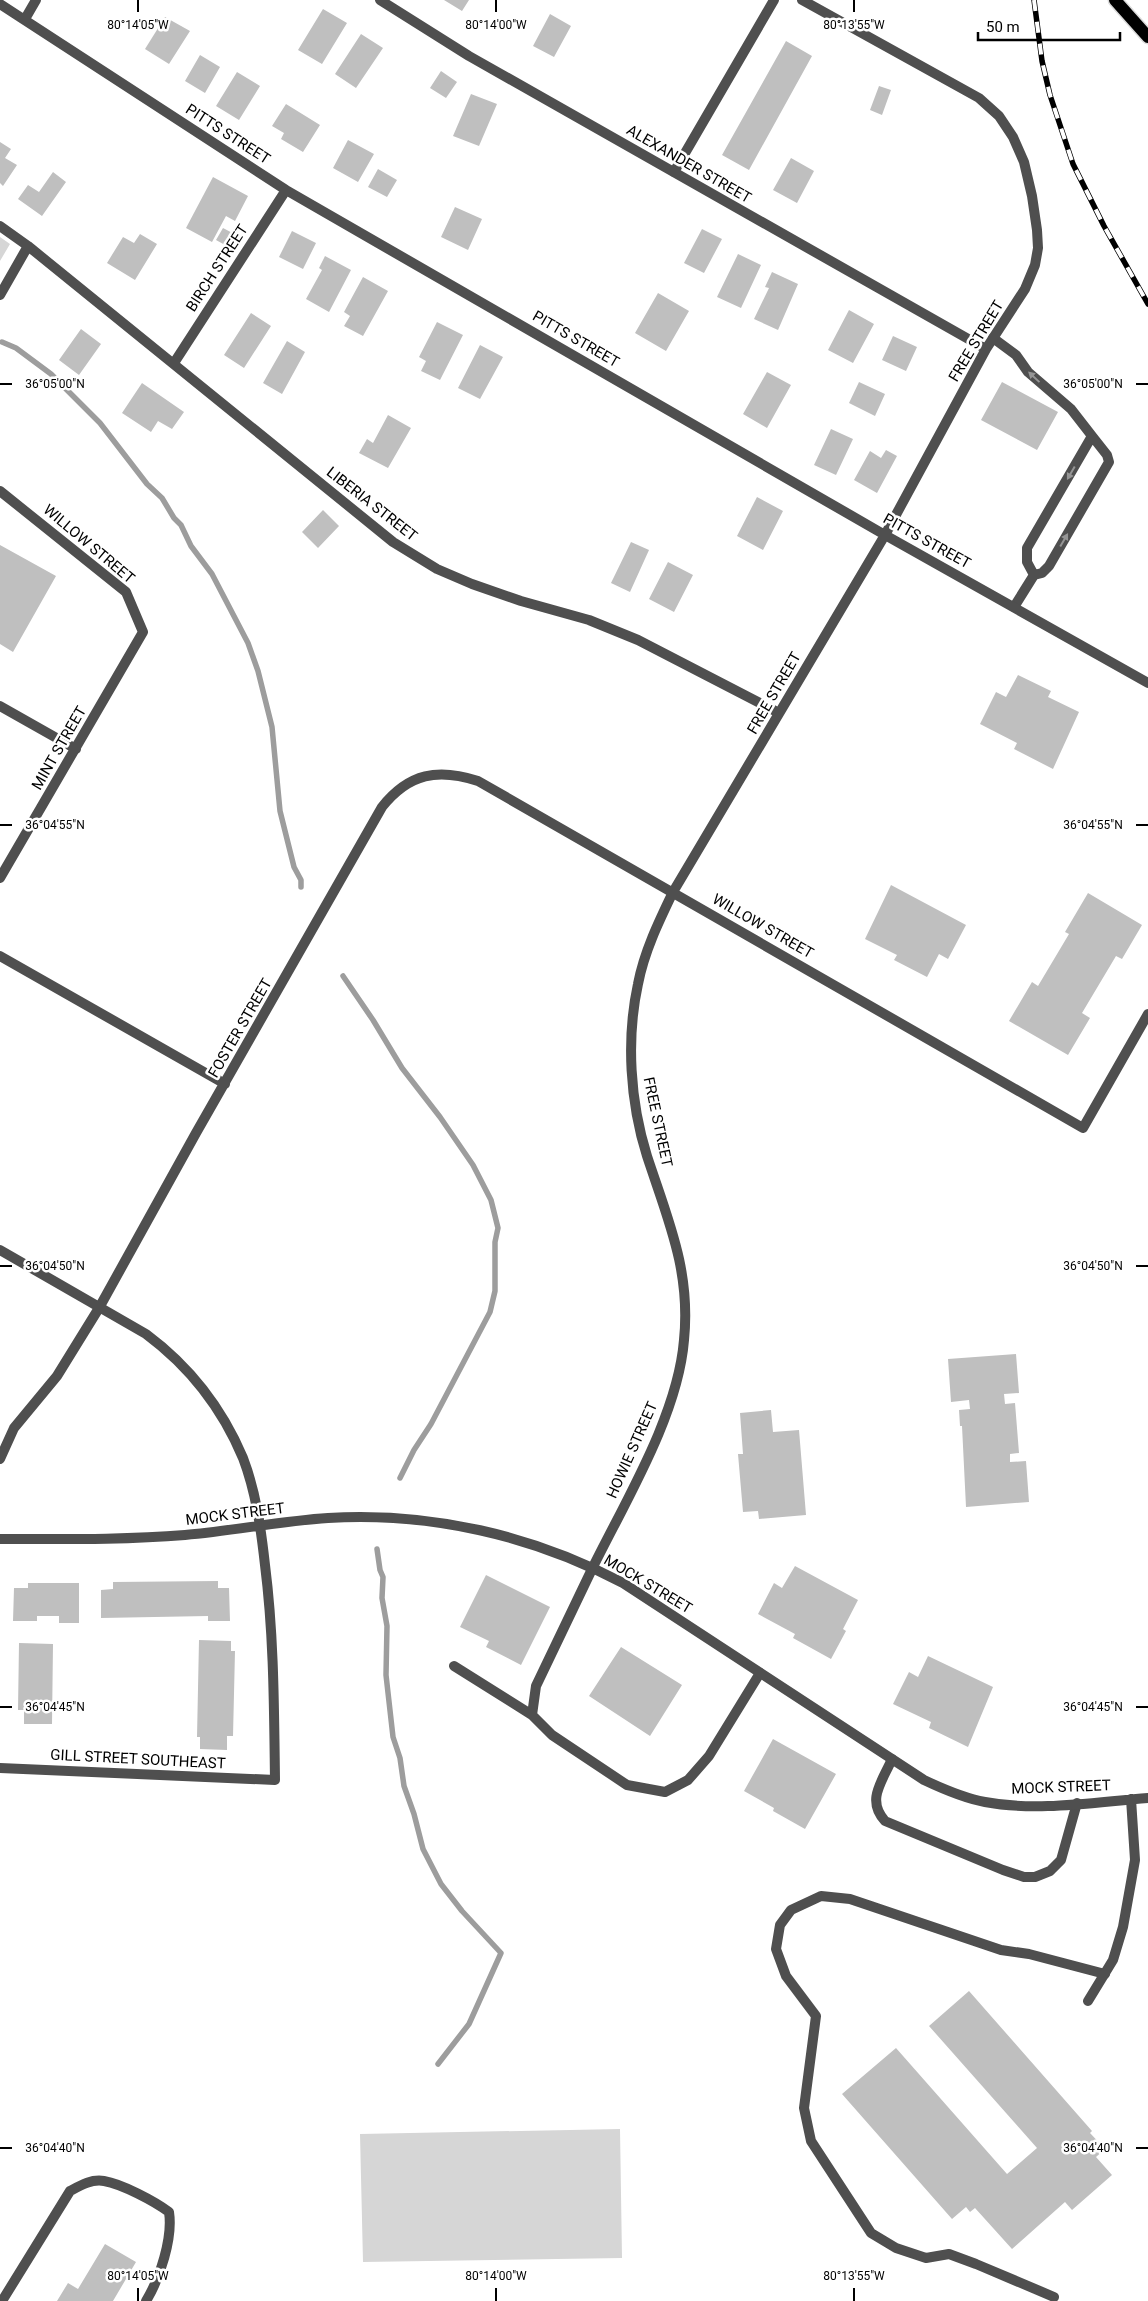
<svg xmlns="http://www.w3.org/2000/svg" width="1148" height="2301" viewBox="0 0 1148 2301" font-family="Roboto,sans-serif">
  <style>
    .green { fill: #d6d6d6 }
    .lines { fill: none; stroke-linecap: round; stroke-linejoin: round }
    .stream { stroke: #9d9d9d; stroke-width: 5.5 }
    .building { fill: #bfbfbf }
    .primary-casing { stroke: #dbdbdb; stroke-width: 15 }
    .lane { stroke: #4f4f4f; stroke-width: 10 }
    .street { stroke: #4f4f4f; stroke-width: 10 }
    .primary { stroke: #000; stroke-width: 12 }
    .rail-casing { stroke: #000; stroke-width: 5.5 }
    .rail { stroke: #fff; stroke-width: 4; stroke-dasharray: 11; stroke-linecap: butt }
    .oneway { fill: #959595 }
    .ticks { fill: none; stroke: #000; stroke-width: 2 }
    .labels { text-anchor: middle; dominant-baseline: central; stroke-width: 5; stroke-linejoin: round; paint-order: stroke }
    .street-label { font-size: 15px; fill: #000; stroke: #fff }
    .ticks-label { font-size: 12px; text-anchor: middle; fill: #000; stroke: #fff; stroke-width: 5; stroke-linejoin: round; paint-order: stroke }
  </style>
  <rect width="100%" height="100%" fill="#fff"/>
  <path class="green" d="M 0,237 L 10,244 L 0,261 Z
    M 620,2129 L 622,2258 L 363,2262 L 360,2134 Z"/>
  <g class="lines">
    <path class="stream" d="M 2,342 L 16,348 L 51,374 L 100,423 L 147,484 L 162,498 L 174,518 L 181,525 L 191,546 L 212,574 L 248,643 L 258,671 L 272,727 L 280,811 L 294,867 L 301,880 L 301,887
      M 343,976 L 373,1020 L 402,1068 L 440,1117 L 473,1165 L 491,1200 L 498,1228 L 495,1242 L 495,1291 L 490,1312 L 431,1424 L 414,1450 L 400,1478
      M 377,1549 L 380,1570 L 383,1577 L 382,1598 L 387,1626 L 386,1675 L 393,1737 L 400,1758 L 404,1786 L 414,1814 L 423,1849 L 441,1884 L 462,1911 L 501,1953 L 469,2024 L 438,2064"/>
  </g>
  <path class="building" d="M 444,0 L 469,0 L 462,11 Z
    M 323,9 L 347,23 L 322,64 L 298,50 Z
    M 550,14 L 571,26 L 554,57 L 533,46 Z
    M 165,17 L 190,31 L 169,64 L 145,49 Z
    M 361,34 L 383,48 L 356,88 L 335,74 Z
    M 786,41 L 812,56 L 749,170 L 722,155 Z
    M 200,55 L 220,67 L 205,93 L 185,81 Z
    M 441,71 L 457,82 L 446,98 L 430,88 Z
    M 237,72 L 260,86 L 239,120 L 216,106 Z
    M 879,86 L 891,90 L 882,115 L 870,110 Z
    M 471,94 L 497,104 L 479,146 L 453,136 Z
    M 286,104 L 320,125 L 303,152 L 281,139 L 284,133 L 272,126 Z
    M 348,140 L 374,154 L 358,182 L 333,168 Z
    M 0,142 L 11,149 L 5,158 L 17,165 L 3,186 L 0,183 Z
    M 791,158 L 814,171 L 797,203 L 773,190 Z
    M 378,169 L 397,180 L 387,197 L 368,187 Z
    M 53,172 L 66,182 L 42,216 L 18,199 L 28,185 L 39,192 Z
    M 213,177 L 248,196 L 235,221 L 226,216 L 212,242 L 186,228 Z
    M 455,207 L 482,219 L 468,250 L 441,237 Z
    M 223,228 L 240,237 L 234,250 L 216,240 Z
    M 702,229 L 722,239 L 704,273 L 684,263 Z
    M 292,231 L 316,243 L 303,269 L 279,257 Z
    M 140,234 L 157,244 L 135,280 L 107,263 L 123,237 L 134,243 Z
    M 738,254 L 761,265 L 741,308 L 717,297 Z
    M 325,256 L 351,270 L 329,312 L 306,299 L 322,270 L 319,268 Z
    M 772,272 L 798,284 L 778,330 L 754,319 L 769,288 L 765,287 Z
    M 363,277 L 388,291 L 363,336 L 344,326 L 350,316 L 344,312 Z
    M 658,293 L 689,311 L 666,351 L 635,333 Z
    M 849,310 L 874,324 L 853,363 L 828,350 Z
    M 251,313 L 271,326 L 244,368 L 224,355 Z
    M 437,322 L 463,335 L 440,380 L 421,371 L 426,361 L 419,357 Z
    M 81,329 L 101,344 L 79,375 L 59,360 Z
    M 893,336 L 917,347 L 906,371 L 882,360 Z
    M 287,341 L 305,352 L 282,394 L 263,383 Z
    M 480,345 L 503,357 L 480,399 L 458,388 Z
    M 767,372 L 791,385 L 767,428 L 743,414 Z
    M 859,382 L 885,394 L 875,416 L 849,403 Z
    M 1002,382 L 1058,412 L 1037,450 L 981,420 Z
    M 142,383 L 184,412 L 172,429 L 158,421 L 151,432 L 122,413 Z
    M 388,415 L 411,428 L 388,468 L 359,453 L 367,439 L 373,443 Z
    M 831,429 L 853,439 L 836,475 L 814,465 Z
    M 886,450 L 897,456 L 877,493 L 854,480 L 870,451 L 881,458 Z
    M 757,497 L 783,511 L 763,550 L 737,536 Z
    M 323,510 L 339,526 L 318,548 L 302,532 Z
    M 631,542 L 649,550 L 630,592 L 611,583 Z
    M 0,545 L 56,576 L 13,652 L 0,644 Z
    M 668,562 L 693,575 L 674,612 L 649,599 Z
    M 1018,675 L 1051,691 L 1048,697 L 1079,712 L 1053,769 L 1014,749 L 1017,743 L 980,724 L 996,692 L 1006,697 Z
    M 891,885 L 966,925 L 948,959 L 939,954 L 927,977 L 894,960 L 897,955 L 865,939 Z
    M 1088,893 L 1142,925 L 1122,959 L 1116,956 L 1082,1013 L 1090,1018 L 1068,1055 L 1009,1021 L 1032,982 L 1038,986 L 1069,934 L 1065,932 Z
    M 1016,1354 L 1019,1393 L 1004,1394 L 1005,1404 L 1015,1403 L 1019,1453 L 1010,1454 L 1010,1462 L 1026,1461 L 1029,1502 L 966,1507 L 962,1426 L 960,1426 L 959,1410 L 970,1409 L 969,1400 L 951,1402 L 948,1359 Z
    M 771,1410 L 773,1432 L 799,1430 L 806,1515 L 759,1519 L 758,1511 L 743,1512 L 738,1454 L 743,1454 L 740,1413 Z
    M 795,1566 L 858,1600 L 843,1629 L 846,1631 L 831,1659 L 793,1638 L 795,1634 L 758,1614 L 774,1583 L 782,1588 Z
    M 486,1575 L 550,1607 L 521,1665 L 486,1647 L 489,1641 L 460,1627 Z
    M 218,1581 L 218,1588 L 229,1588 L 230,1621 L 208,1621 L 208,1616 L 101,1618 L 101,1590 L 113,1589 L 113,1582 Z
    M 28,1583 L 79,1583 L 79,1623 L 59,1623 L 59,1616 L 37,1616 L 37,1621 L 13,1621 L 14,1588 L 28,1588 Z
    M 199,1640 L 231,1641 L 231,1651 L 235,1651 L 233,1736 L 227,1736 L 227,1750 L 200,1749 L 200,1737 L 197,1737 Z
    M 19,1643 L 53,1644 L 52,1724 L 24,1724 L 24,1710 L 18,1710 Z
    M 621,1647 L 682,1685 L 650,1736 L 589,1696 Z
    M 928,1656 L 993,1687 L 968,1747 L 929,1728 L 931,1722 L 893,1704 L 909,1672 L 918,1677 Z
    M 773,1739 L 836,1774 L 805,1829 L 773,1811 L 774,1808 L 744,1791 Z
    M 969,1991 L 1092,2131 L 1090,2133 L 1105,2149 L 1096,2157 L 1112,2175 L 1072,2210 L 1065,2202 L 1012,2249 L 975,2208 L 970,2212 L 966,2207 L 952,2219 L 842,2094 L 896,2048 L 1007,2174 L 1037,2148 L 929,2026 Z
    M 105,2244 L 136,2262 L 113,2301 L 57,2301 L 68,2283 L 78,2289 Z"/>
  <g class="lines">
    <defs>
      <path id="primary" d="M 1115,0 L 1148,37"/>
    </defs>
    <use href="#primary" class="primary-casing"/>
    <path class="lane" d="M 674,172 L 774,0
      M 993,338 L 1016,355 L 1028,372 L 1071,409 L 1092,436
      M 1014,607 L 1034,575 L 1042,573 L 1049,566 L 1109,462 L 1107,455 L 1092,436 L 1027,548 L 1027,562 L 1034,575
      M 593,1567 L 536,1686 L 532,1715 L 552,1735 L 627,1785 L 665,1792 L 688,1780 L 709,1756 L 760,1673
      M 454,1666 L 532,1715
      M 892,1759 C 882,1782 866,1800 885,1821 L 1003,1870 L 1024,1877 L 1035,1877 L 1050,1871 L 1061,1860 L 1077,1803
      M 1054,2297 L 976,2264 L 949,2254 L 926,2258 L 896,2248 L 871,2233 L 811,2141 L 804,2108 L 816,2016 L 786,1976 L 776,1949 L 780,1925 L 791,1910 L 821,1896 L 850,1899 L 1001,1950 L 1029,1954 L 1105,1974
      M 2,2301 L 70,2191 C 81,2185 91,2179 104,2181 C 122,2184 154,2201 169,2212 C 173,2238 160,2278 146,2301"/>
    <path class="street" d="M 380,0 L 469,56 L 986,349
      M 0,4 L 286,190 L 885,535 L 1148,683
      M 25,19 L 36,0
      M 0,226 L 28,246 L 393,542 L 437,569 L 472,584 L 521,601 L 589,620 L 638,640 L 779,713
      M 0,295 L 28,246
      M 174,363 L 286,190
      M 0,491 L 126,592 L 143,632 L 0,878
      M 0,706 L 76,749
      M 0,956 L 225,1084
      M 0,1250 L 146,1334 C 189,1366 222,1408 243,1458 C 256,1492 261,1529 265,1565 C 274,1636 274,1708 275,1780 L 0,1768
      M 0,1459 L 14,1428 L 57,1376 L 99,1308 L 196,1133 L 382,807 C 409,773 438,768 478,781 L 1083,1128 L 1148,1014
      M 0,1539 C 62,1539 124,1540 185,1535 C 233,1531 280,1521 328,1518 C 431,1512 532,1535 623,1583 L 924,1780 C 943,1789 963,1798 985,1802 C 1037,1812 1095,1802 1148,1798
      M 593,1567 C 626,1500 678,1415 684,1340 C 691,1271 668,1220 647,1156 C 630,1102 626,1039 638,984 C 644,952 659,921 673,892 L 885,535 L 986,349 L 1025,289 L 1035,265 L 1038,248 L 1037,230 L 1032,196 L 1024,162 L 1013,137 L 999,116 L 979,98 L 802,0
      M 1088,2001 L 1113,1960 L 1123,1927 L 1135,1860 L 1131,1799"/>
    <use href="#primary" class="primary"/>
    <defs>
      <path id="rail" d="M 1034,0 L 1042,61 L 1050,95 L 1073,164 L 1104,226 L 1148,304"/>
    </defs>
    <use href="#rail" class="rail-casing"/>
    <use href="#rail" class="rail"/>
  </g>
  <defs><path id="oneway-solid" d="M-6-.8H1V-3.2L6.5 0L1 3.2V.8H-6Z" transform="scale(1.25)"/></defs>
  <g class="oneway">
    <use href="#oneway-solid" transform="translate(1034 377) rotate(-137)"/>
    <use href="#oneway-solid" transform="translate(1071 473) rotate(120)"/>
    <use href="#oneway-solid" transform="translate(1064 540) rotate(-60)"/>
  </g>
  <path class="ticks" d="M 138,0 L 138,12M 496,0 L 496,12M 854,0 L 854,12M 0,384 L 12,384M 1136,384 L 1148,384M 0,825 L 12,825M 1136,825 L 1148,825M 0,1266 L 12,1266M 1136,1266 L 1148,1266M 0,1707 L 12,1707M 1136,1707 L 1148,1707M 0,2148 L 12,2148M 1136,2148 L 1148,2148M 138,2288 L 138,2301M 496,2288 L 496,2301M 854,2288 L 854,2301"/>
  <g class="labels">
    <g class="street-label">
      <text transform="translate(228 134) rotate(33)">PITTS STREET</text>
      <text transform="translate(689 164) rotate(30)">ALEXANDER STREET</text>
      <text transform="translate(217 268) rotate(-57)">BIRCH STREET</text>
      <text transform="translate(576 339) rotate(30)">PITTS STREET</text>
      <text transform="translate(976 341) rotate(-59)">FREE STREET</text>
      <text transform="translate(372 504) rotate(38)">LIBERIA STREET</text>
      <text transform="translate(927 541) rotate(29)">PITTS STREET</text>
      <text transform="translate(89 544) rotate(40)">WILLOW STREET</text>
      <text transform="translate(774 693) rotate(-60)">FREE STREET</text>
      <text transform="translate(59 748) rotate(-60)">MINT STREET</text>
      <text transform="translate(763 926) rotate(30)">WILLOW STREET</text>
      <text transform="translate(240 1028) rotate(-60)">FOSTER STREET</text>
      <text transform="translate(658 1122) rotate(78)">FREE STREET</text>
      <text transform="translate(632 1450) rotate(-66)">HOWIE STREET</text>
      <text transform="translate(235 1514) rotate(-7)">MOCK STREET</text>
      <text transform="translate(648 1584) rotate(31)">MOCK STREET</text>
      <text transform="translate(138 1759) rotate(3)">GILL STREET SOUTHEAST</text>
      <text transform="translate(1061 1787) rotate(-2)">MOCK STREET</text>
    </g>
  </g>
  <g class="ticks-label">
    <text x="138" y="29">80°14'05"W</text>
    <text x="496" y="29">80°14'00"W</text>
    <text x="854" y="29">80°13'55"W</text>
    <text x="55" y="388">36°05'00"N</text>
    <text x="1093" y="388">36°05'00"N</text>
    <text x="55" y="829">36°04'55"N</text>
    <text x="1093" y="829">36°04'55"N</text>
    <text x="55" y="1270">36°04'50"N</text>
    <text x="1093" y="1270">36°04'50"N</text>
    <text x="55" y="1711">36°04'45"N</text>
    <text x="1093" y="1711">36°04'45"N</text>
    <text x="55" y="2152">36°04'40"N</text>
    <text x="1093" y="2152">36°04'40"N</text>
    <text x="138" y="2280">80°14'05"W</text>
    <text x="496" y="2280">80°14'00"W</text>
    <text x="854" y="2280">80°13'55"W</text>
  </g>
  <path d="M978 32v8h142v-8" fill="none" stroke="#000000" stroke-width="2.5"/>
  <text x="986" y="32" font-size="15" fill="#000000" stroke="#ffffff" stroke-width="4" paint-order="stroke">50 m</text>
</svg>
